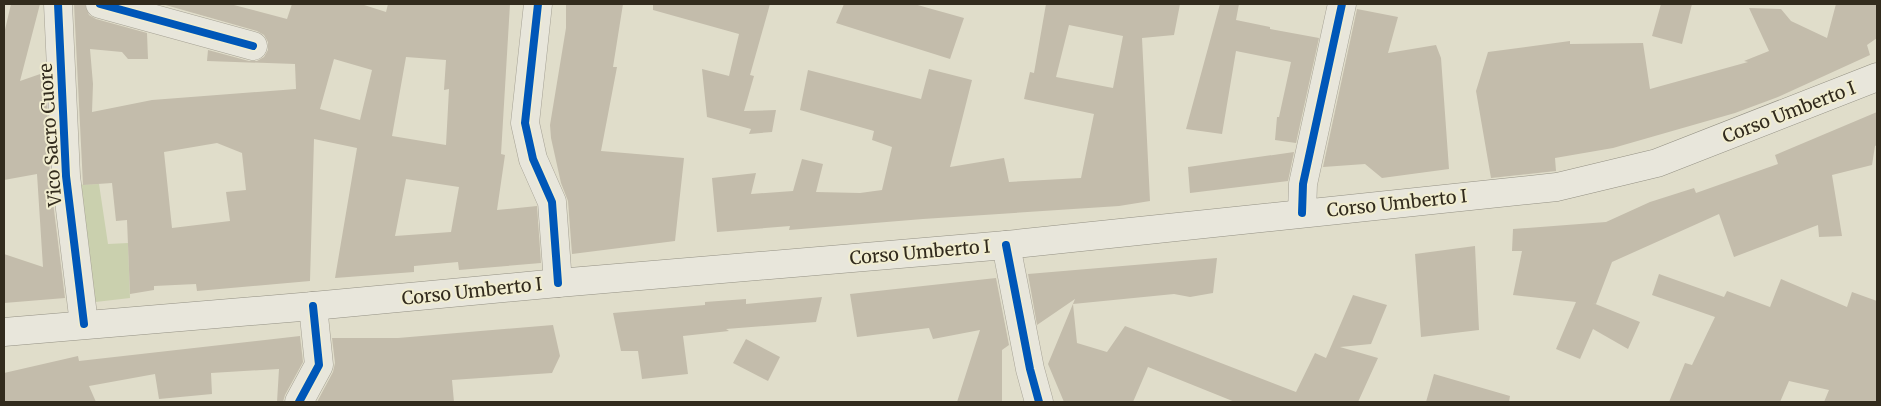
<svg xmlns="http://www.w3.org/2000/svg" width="1881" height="406" viewBox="0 0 1881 406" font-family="Merriweather,serif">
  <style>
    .green { fill: #cad0ae }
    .building { fill: #c3bcab; fill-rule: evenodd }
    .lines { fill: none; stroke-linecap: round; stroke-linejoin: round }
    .minor-casing { stroke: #a5a194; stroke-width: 29 }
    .secondary-casing { stroke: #949184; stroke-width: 29 }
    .minor { stroke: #e8e6db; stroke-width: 28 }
    .secondary { stroke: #e8e6db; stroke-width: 28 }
    .cycleway-casing { stroke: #f1edd0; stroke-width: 11 }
    .cycleway { stroke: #0057b8; stroke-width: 8 }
    .labels { text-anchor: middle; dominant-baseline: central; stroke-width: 4; stroke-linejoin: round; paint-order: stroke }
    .street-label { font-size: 18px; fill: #322b1d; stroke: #f1edd0 }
  </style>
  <rect width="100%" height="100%" fill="#e0ddca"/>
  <path class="green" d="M 99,184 L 108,244 L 128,243 L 130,298 L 87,303 L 73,185 Z"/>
  <path class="building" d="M 11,4 L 40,4 L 20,81 L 46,72 L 50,178 L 65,298 L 4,303 L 4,254 L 43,267 L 37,174 L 4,180 L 4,34 Z
    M 74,4 L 85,4 L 89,15 L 96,19 L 147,33 L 148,59 L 128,59 L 122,52 L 90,49 L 93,84 L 92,112 L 152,100 L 296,89 L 295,64 L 207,61 L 208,50 L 249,61 L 257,61 L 264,57 L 268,50 L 268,42 L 264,35 L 257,31 L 162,4 L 230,4 L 287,19 L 292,4 L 361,4 L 386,12 L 388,4 L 510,4 L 501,154 L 505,155 L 497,210 L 537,206 L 541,263 L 459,270 L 458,262 L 414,266 L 414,272 L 335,278 L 357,148 L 314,139 L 310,281 L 197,291 L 196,284 L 154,286 L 154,290 L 130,294 L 127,220 L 116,221 L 112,183 L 83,185 ZM 406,57 L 446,60 L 444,90 L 449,89 L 446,145 L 392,136 ZM 334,59 L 372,70 L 360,120 L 320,109 ZM 217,143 L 242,153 L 246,190 L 226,192 L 230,221 L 172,228 L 164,152 ZM 406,179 L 459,187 L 451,232 L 395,236 Z
    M 566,4 L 623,4 L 613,67 L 617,67 L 601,151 L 684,158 L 675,241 L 572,254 L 568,201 L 561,183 L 551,138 L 550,125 L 566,28 Z
    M 653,4 L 770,4 L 750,75 L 754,76 L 744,111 L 776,110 L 772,132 L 749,134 L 751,129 L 707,117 L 702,69 L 729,76 L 739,34 L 653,10 Z
    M 844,4 L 914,4 L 964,18 L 950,59 L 836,23 Z
    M 1046,4 L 1180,4 L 1174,35 L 1142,38 L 1150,201 L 1119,206 L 923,219 L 789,230 L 790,226 L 717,232 L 712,178 L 756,173 L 751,194 L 793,191 L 802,159 L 823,164 L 816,192 L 860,193 L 882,190 L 892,147 L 872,140 L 874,131 L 800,110 L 808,70 L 921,99 L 929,69 L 972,80 L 950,167 L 1004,158 L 1009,182 L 1081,178 L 1094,114 L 1024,99 L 1030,72 L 1034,73 ZM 1069,25 L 1123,36 L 1113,88 L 1056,77 Z
    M 1220,4 L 1239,4 L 1236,20 L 1270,27 L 1270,29 L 1319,38 L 1296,143 L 1275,140 L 1277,117 L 1279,117 L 1291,62 L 1236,51 L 1222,134 L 1186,129 Z
    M 1661,4 L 1692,4 L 1682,44 L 1652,36 Z
    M 1836,4 L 1877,4 L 1877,38 L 1867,45 L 1870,55 L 1778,97 L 1735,113 L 1613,148 L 1555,158 L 1556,171 L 1491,178 L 1476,91 L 1488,52 L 1570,41 L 1570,44 L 1643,43 L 1650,89 L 1748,62 L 1744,61 L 1769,51 L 1749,8 L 1781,9 L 1791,21 L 1827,38 Z
    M 1357,9 L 1398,17 L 1388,53 L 1436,45 L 1441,58 L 1449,169 L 1382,178 L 1365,164 L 1323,167 Z
    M 1877,112 L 1877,145 L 1875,146 L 1872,165 L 1832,175 L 1842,236 L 1819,237 L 1818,225 L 1734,257 L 1719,214 L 1612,262 L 1596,304 L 1593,303 L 1640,322 L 1628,349 L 1593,329 L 1580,359 L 1556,349 L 1576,302 L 1513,295 L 1522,251 L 1512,251 L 1513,229 L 1606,222 L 1650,202 L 1694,188 L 1696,193 L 1778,164 L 1775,155 Z
    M 1294,152 L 1288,181 L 1190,193 L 1188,167 Z
    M 1475,246 L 1479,330 L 1421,337 L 1415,254 Z
    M 1217,258 L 1213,293 L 1190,297 L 1174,294 L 1073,304 L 1077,343 L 1107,352 L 1125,326 L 1296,392 L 1315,353 L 1326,358 L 1353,295 L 1387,305 L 1371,344 L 1340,347 L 1378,358 L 1358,402 L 1235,402 L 1148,367 L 1133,402 L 1064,402 L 1048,364 L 1075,299 L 1037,325 L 1028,274 Z
    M 1659,274 L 1724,297 L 1727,291 L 1770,307 L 1781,279 L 1847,307 L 1852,292 L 1877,301 L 1877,402 L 1824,402 L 1829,390 L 1789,381 L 1780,402 L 1669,402 L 1685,363 L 1692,365 L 1715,317 L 1652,295 Z
    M 996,278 L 1009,345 L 1002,350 L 1002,402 L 957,402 L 980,330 L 933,339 L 929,328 L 857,337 L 850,294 Z
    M 822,297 L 816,322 L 726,329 L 729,331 L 683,336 L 688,374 L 642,379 L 638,351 L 621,351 L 613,313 L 705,305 L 705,302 L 746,299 L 746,304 Z
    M 553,325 L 560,356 L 552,373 L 452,380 L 454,402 L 317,402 L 333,372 L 335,363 L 332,338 L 398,338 Z
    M 300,336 L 303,362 L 285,395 L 283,402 L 277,402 L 279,369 L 211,373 L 212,394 L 159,399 L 155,374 L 89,386 L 96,402 L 4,402 L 4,373 L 78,356 L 79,361 Z
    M 746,339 L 780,357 L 768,381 L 733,363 Z
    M 1434,374 L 1510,396 L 1509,402 L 1426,402 Z"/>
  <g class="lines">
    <defs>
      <path id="minor" d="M 58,4 L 66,176 L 84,324
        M 100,4 L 253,46
        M 538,4 L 525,123 L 533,159 L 552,202 L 558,283
        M 1302,213 L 1303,184 L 1342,4
        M 1006,245 L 1030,369 L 1039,402
        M 299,402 L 319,365 L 313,306"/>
      <path id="secondary" d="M 4,332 L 313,306 L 558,283 L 1006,245 L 1557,187 L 1657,163 L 1877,77"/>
    </defs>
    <use href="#minor" class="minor-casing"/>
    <use href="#secondary" class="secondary-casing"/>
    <use href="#minor" class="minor"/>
    <use href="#secondary" class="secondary"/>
    <defs>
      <path id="cycleway" d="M 58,4 L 66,176 L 84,324
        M 100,4 L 253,46
        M 538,4 L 525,123 L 533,159 L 552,202 L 558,283
        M 1302,213 L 1303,184 L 1342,4
        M 1006,245 L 1030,369 L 1039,402
        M 299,402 L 319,365 L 313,306"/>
    </defs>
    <use href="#cycleway" class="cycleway-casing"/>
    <use href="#cycleway" class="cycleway"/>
  </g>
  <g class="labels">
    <g class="street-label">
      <text transform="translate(1789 112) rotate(-21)">Corso Umberto I</text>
      <text transform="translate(50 135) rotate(-94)">Vico Sacro Cuore</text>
      <text transform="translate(1397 203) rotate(-6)">Corso Umberto I</text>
      <text transform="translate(920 252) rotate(-5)">Corso Umberto I</text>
      <text transform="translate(472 291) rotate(-6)">Corso Umberto I</text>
    </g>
  </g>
  <rect width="1881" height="406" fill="none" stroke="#322b1d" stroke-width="10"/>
</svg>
